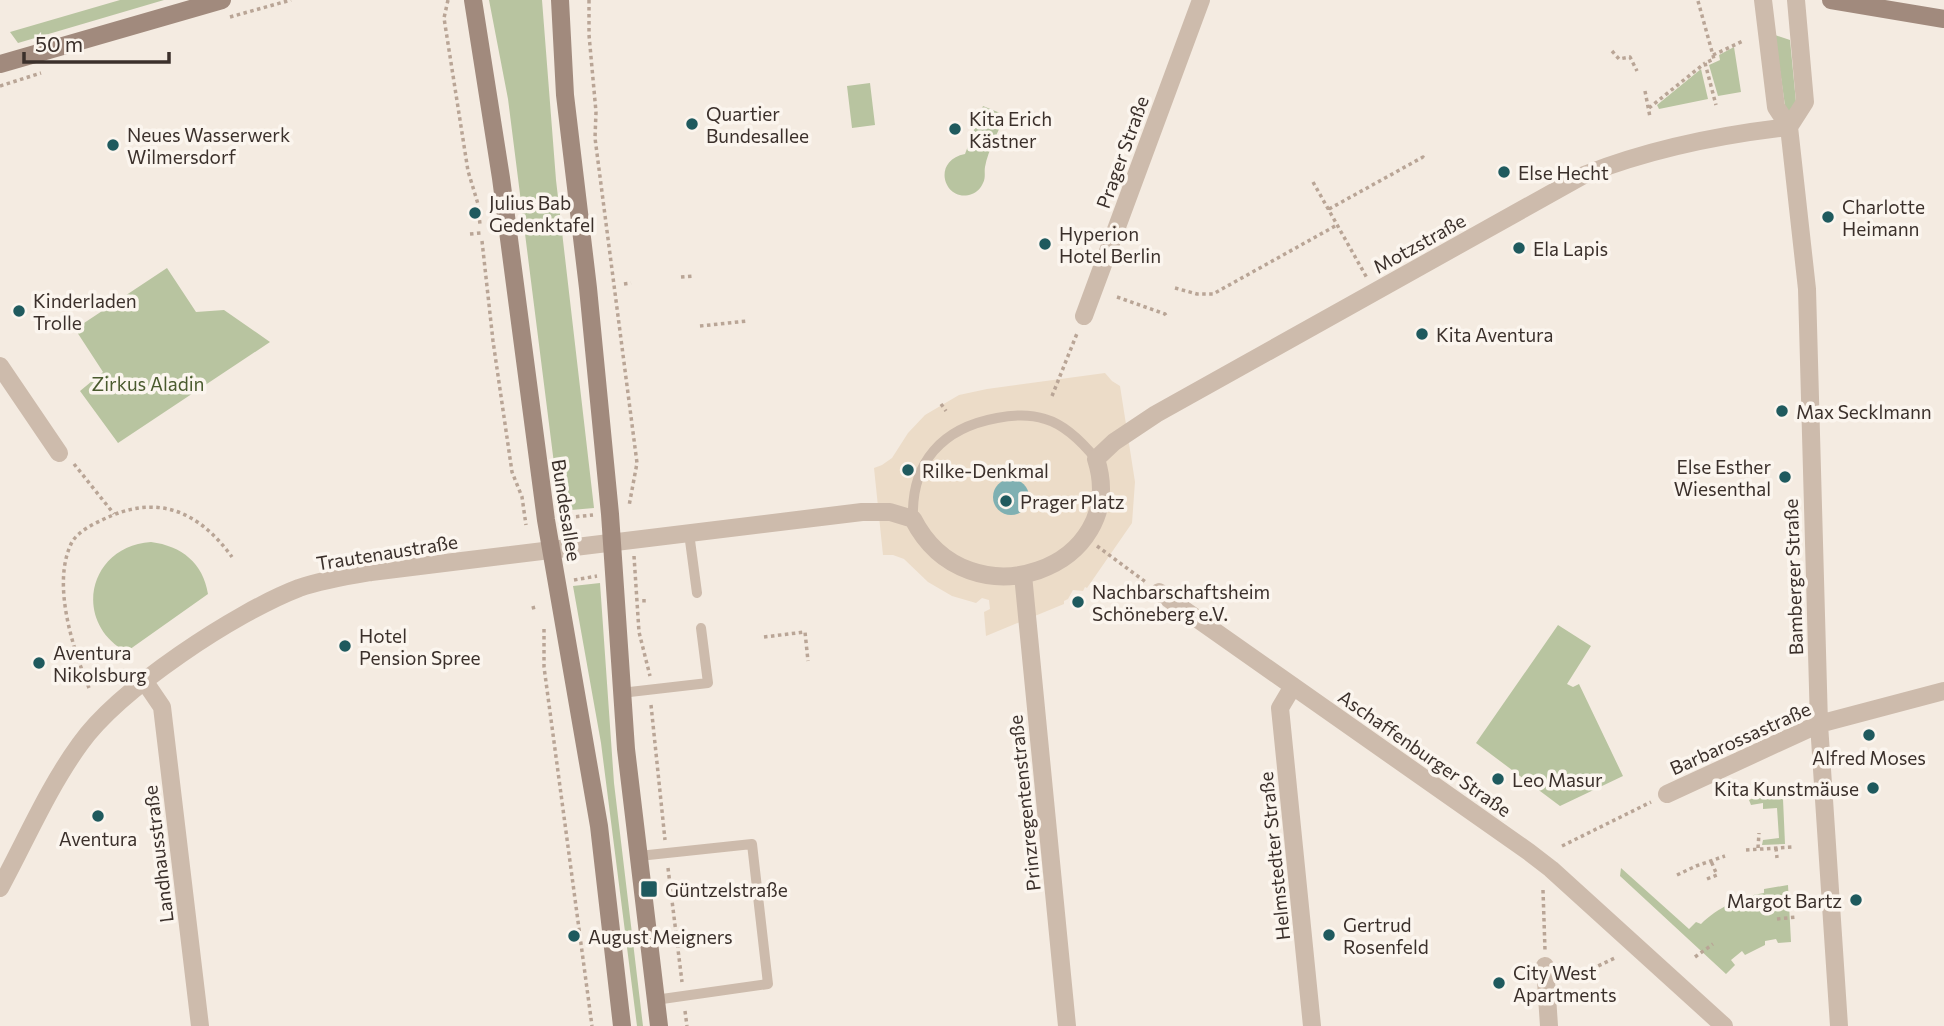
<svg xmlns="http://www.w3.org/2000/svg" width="1944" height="1026" viewBox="0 0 1944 1026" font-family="Commissioner,sans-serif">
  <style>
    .green { fill: #b8c4a0 }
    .plaza { fill: #ecdcc8 }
    .water { fill: #7fb0b2 }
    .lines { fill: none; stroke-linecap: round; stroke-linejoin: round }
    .path { stroke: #b9a596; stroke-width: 3.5; stroke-dasharray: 3.5 3.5; stroke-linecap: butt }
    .lane { stroke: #cdbbac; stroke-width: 10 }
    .street { stroke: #cdbbac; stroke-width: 18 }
    .secondary { stroke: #a18a7d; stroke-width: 18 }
    .poi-dot { fill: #1f5a5e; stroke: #fbf5ee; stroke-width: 2.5 }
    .labels { text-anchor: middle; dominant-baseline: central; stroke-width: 7; stroke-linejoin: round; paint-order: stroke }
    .poi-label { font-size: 19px; fill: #3b302b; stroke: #fbf5ee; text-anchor: start }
    .street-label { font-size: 19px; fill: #3b302b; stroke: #fbf5ee }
    .park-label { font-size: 19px; fill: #4a5a2e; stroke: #fbf5ee }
  </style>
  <rect width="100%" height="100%" fill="#f4ebe1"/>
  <path class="green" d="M 120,0 L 164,0 L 18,43 L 10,32 Z
    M 489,0 L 542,0 L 556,180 L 594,508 L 560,511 L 508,99 Z
    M 1775,35 L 1790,40 L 1796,102 L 1793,112 L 1786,113 Z
    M 1734,47 L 1741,92 L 1718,96 L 1709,65 L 1720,60 L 1719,55 Z
    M 1701,69 L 1708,99 L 1659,109 L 1657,105 Z
    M 870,83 L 875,125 L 852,128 L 847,86 Z
    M 983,106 L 1005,115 C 999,131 988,150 985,167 C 984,172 986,177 983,183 C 981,188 977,192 972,194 C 945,204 930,161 965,154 Z
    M 167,268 L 196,312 L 224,310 L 270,342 L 118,443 L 80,391 L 103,372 L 75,329 Z
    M 151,542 C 182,546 203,563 208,594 L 126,652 C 71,621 89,546 151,542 Z
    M 600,583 L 614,783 L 643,1026 L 637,1026 L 601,743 L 573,586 Z
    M 1558,625 L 1591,646 L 1567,684 L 1573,687 L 1579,684 L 1623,776 L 1560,806 L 1476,743 Z
    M 1768,791 L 1783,799 L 1785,844 L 1762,845 L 1763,840 L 1779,838 L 1777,808 L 1763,809 L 1763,803 L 1751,805 L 1749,800 Z
    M 1621,868 L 1689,929 L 1696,922 L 1701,924 C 1717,908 1742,896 1764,893 L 1764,889 L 1788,885 L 1791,942 L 1778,943 L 1776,939 L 1765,941 L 1765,945 L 1745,955 L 1742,951 L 1731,960 L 1735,965 L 1726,974 L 1620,876 Z"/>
  <path class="plaza" d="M 1105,373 L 1112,381 L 1120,386 L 1135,482 L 1132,523 L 1087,588 L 1085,587 L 1083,591 L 1073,590 L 1068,599 L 1064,601 L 1064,604 L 986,636 L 984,612 L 990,609 L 989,600 L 982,598 L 976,603 L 952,596 L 928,582 L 904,559 L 893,555 L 883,555 L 874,468 L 882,465 L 892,458 L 908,433 L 925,415 L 959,395 L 987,389 Z"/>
  <path class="water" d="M993 497a18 18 0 1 1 36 0a18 18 0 1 1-36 0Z"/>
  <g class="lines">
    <path class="path" d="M 448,0 L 444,18 L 468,171 L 478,204 L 480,225
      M 589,0 L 589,35 L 596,112 L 595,138 L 637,463 L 629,506
      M 1698,1 L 1714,59 L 1705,63 L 1716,105
      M 230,17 L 291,0
      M 1612,51 L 1619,59 L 1630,57 L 1637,71
      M 1713,55 L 1743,41
      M 0,86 L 41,73
      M 1645,91 L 1650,117
      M 1649,108 L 1705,63
      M 1313,182 L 1367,278
      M 1329,209 L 1423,157 L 1425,160
      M 470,234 L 481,233
      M 482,241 L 493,341 L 512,472 L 522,497 L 526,525
      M 681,277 L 694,276
      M 624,284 L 631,283
      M 1175,288 L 1197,294 L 1213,294 L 1337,225
      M 1117,297 L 1165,314 L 1167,317
      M 700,326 L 747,321
      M 1052,396 L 1078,331
      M 941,404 L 946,411
      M 74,464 L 114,514
      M 562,518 L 593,515
      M 1097,546 L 1147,583
      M 634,556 L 639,632 L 650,676
      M 574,580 L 597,576
      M 644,599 L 644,604
      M 533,606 L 534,610
      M 544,629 L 544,667 L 592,1026
      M 764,637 L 805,632 L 808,661
      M 89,688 C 73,649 51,583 72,542 C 78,532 91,525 102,520 C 156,493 198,510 232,557
      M 651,705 L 665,840
      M 1562,846 L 1651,802
      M 1758,848 L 1759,833
      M 1776,848 L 1777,858
      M 1746,850 L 1793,847
      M 668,868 L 682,982
      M 1677,875 L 1696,866 L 1725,856
      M 1707,879 L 1717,875 L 1711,861
      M 1543,890 L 1545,950
      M 1777,919 L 1796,917
      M 1695,957 L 1713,944
      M 1573,978 L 1617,957
      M 685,1011 L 687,1026"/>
    <path class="lane" d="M 913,519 C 911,462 942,428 997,418 C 1012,415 1030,414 1045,419 C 1066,425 1083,443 1096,459
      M 689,533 L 697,593
      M 621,693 L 708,683 L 701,628
      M 639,856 L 752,844 L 768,984 L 655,1000"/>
    <path class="street" d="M 1763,0 L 1776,107 L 1789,127 L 1807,289 L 1819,724 L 1839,1026
      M 1789,127 L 1805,102 L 1796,0
      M 1084,316 L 1201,0
      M 0,366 L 59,453
      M 1023,575 L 1067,1026
      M 1159,592 L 1529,852 L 1551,869 L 1724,1026
      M 145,682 L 162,707 L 200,1026
      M 1293,686 L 1280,708 L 1312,1026
      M 1667,794 L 1819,724 L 1944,691
      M 0,888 C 26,840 48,788 80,744 C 119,689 236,612 299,588 C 322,580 347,576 371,572 L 862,512 L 890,512 L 913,519 C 968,627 1131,568 1096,459 L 1114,442 L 1156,414 L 1584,175 C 1650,149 1718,135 1789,127
      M 1545,966 L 1549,1026"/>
    <path class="secondary" d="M 473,0 L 501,178 L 546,520 L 599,826 L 622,1026
      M 560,0 L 565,95 L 588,288 L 610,514 L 626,749 L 659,1026
      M 1831,0 L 1944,19
      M 0,64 L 222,0"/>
  </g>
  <g class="poi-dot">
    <circle cx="692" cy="124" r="7"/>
    <circle cx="955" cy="129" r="7"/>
    <circle cx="113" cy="145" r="7"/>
    <circle cx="1504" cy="172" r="7"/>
    <circle cx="475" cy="213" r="7"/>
    <circle cx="1828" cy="217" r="7"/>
    <circle cx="1045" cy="244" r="7"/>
    <circle cx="1519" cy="248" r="7"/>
    <circle cx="19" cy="311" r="7"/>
    <circle cx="1422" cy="334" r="7"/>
    <circle cx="1782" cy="411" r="7"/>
    <circle cx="908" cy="470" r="7"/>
    <circle cx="1785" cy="477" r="7"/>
    <circle cx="1006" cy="501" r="7"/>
    <circle cx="1078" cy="602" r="7"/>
    <circle cx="345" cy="646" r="7"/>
    <circle cx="39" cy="663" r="7"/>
    <circle cx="1869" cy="735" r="7"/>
    <circle cx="1498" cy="779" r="7"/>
    <circle cx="1873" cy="788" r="7"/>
    <circle cx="98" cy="816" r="7"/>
    <rect x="640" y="880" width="18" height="18" rx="3.5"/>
    <circle cx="1856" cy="900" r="7"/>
    <circle cx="1329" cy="935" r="7"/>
    <circle cx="574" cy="936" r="7"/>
    <circle cx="1499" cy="983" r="7"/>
  </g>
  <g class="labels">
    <g class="poi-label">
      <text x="706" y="113">Quartier<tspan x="706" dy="22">Bundesallee</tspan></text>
      <text x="969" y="118">Kita Erich<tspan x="969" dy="22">Kästner</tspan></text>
      <text x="127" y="134">Neues Wasserwerk<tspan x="127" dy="22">Wilmersdorf</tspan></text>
      <text x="1518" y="172">Else Hecht</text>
      <text x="489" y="202">Julius Bab<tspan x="489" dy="22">Gedenktafel</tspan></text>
      <text x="1842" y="206">Charlotte<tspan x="1842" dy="22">Heimann</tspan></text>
      <text x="1059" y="233">Hyperion<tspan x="1059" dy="22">Hotel Berlin</tspan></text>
      <text x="1533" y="248">Ela Lapis</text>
      <text x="33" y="300">Kinderladen<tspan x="33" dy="22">Trolle</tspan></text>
      <text x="1436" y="334">Kita Aventura</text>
      <text x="1796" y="411">Max Secklmann</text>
      <text x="1771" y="466" text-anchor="end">Else Esther<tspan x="1771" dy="22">Wiesenthal</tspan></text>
      <text x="922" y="470">Rilke-Denkmal</text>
      <text x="1020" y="501">Prager Platz</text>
      <text x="1092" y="591">Nachbarschaftsheim<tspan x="1092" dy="22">Schöneberg e.V.</tspan></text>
      <text x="359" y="635">Hotel<tspan x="359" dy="22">Pension Spree</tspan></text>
      <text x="53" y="652">Aventura<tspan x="53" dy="22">Nikolsburg</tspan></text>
      <text x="1869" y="757" text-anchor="middle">Alfred Moses</text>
      <text x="1512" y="779">Leo Masur</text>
      <text x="1859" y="788" text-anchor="end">Kita Kunstmäuse</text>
      <text x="98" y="838" text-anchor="middle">Aventura</text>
      <text x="665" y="889">Güntzelstraße</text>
      <text x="1842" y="900" text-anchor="end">Margot Bartz</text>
      <text x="1343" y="924">Gertrud<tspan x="1343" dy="22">Rosenfeld</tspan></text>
      <text x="588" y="936">August Meigners</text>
      <text x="1513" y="972">City West<tspan x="1513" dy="22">Apartments</tspan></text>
    </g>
    <g class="street-label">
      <text transform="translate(1122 152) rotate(-70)">Prager Straße</text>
      <text transform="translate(1419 243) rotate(-29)">Motzstraße</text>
      <text transform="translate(567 510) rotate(81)">Bundesallee</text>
      <text transform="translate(387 552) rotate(-9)">Trautenaustraße</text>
      <text transform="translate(1793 577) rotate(-92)">Bamberger Straße</text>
      <text transform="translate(1740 738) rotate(-24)">Barbarossastraße</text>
      <text transform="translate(1425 753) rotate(35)">Aschaffenburger Straße</text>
      <text transform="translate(1024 803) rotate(-96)">Prinzregentenstraße</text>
      <text transform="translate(158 854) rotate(-97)">Landhausstraße</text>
      <text transform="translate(1274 856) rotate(-96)">Helmstedter Straße</text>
    </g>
    <g class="park-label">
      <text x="148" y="383">Zirkus Aladin</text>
    </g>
  </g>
  <path d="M24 52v10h145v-10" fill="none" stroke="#3b302b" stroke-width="3.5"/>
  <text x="35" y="52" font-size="21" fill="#3b302b" stroke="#fbf5ee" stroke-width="5" paint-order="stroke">50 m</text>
</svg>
